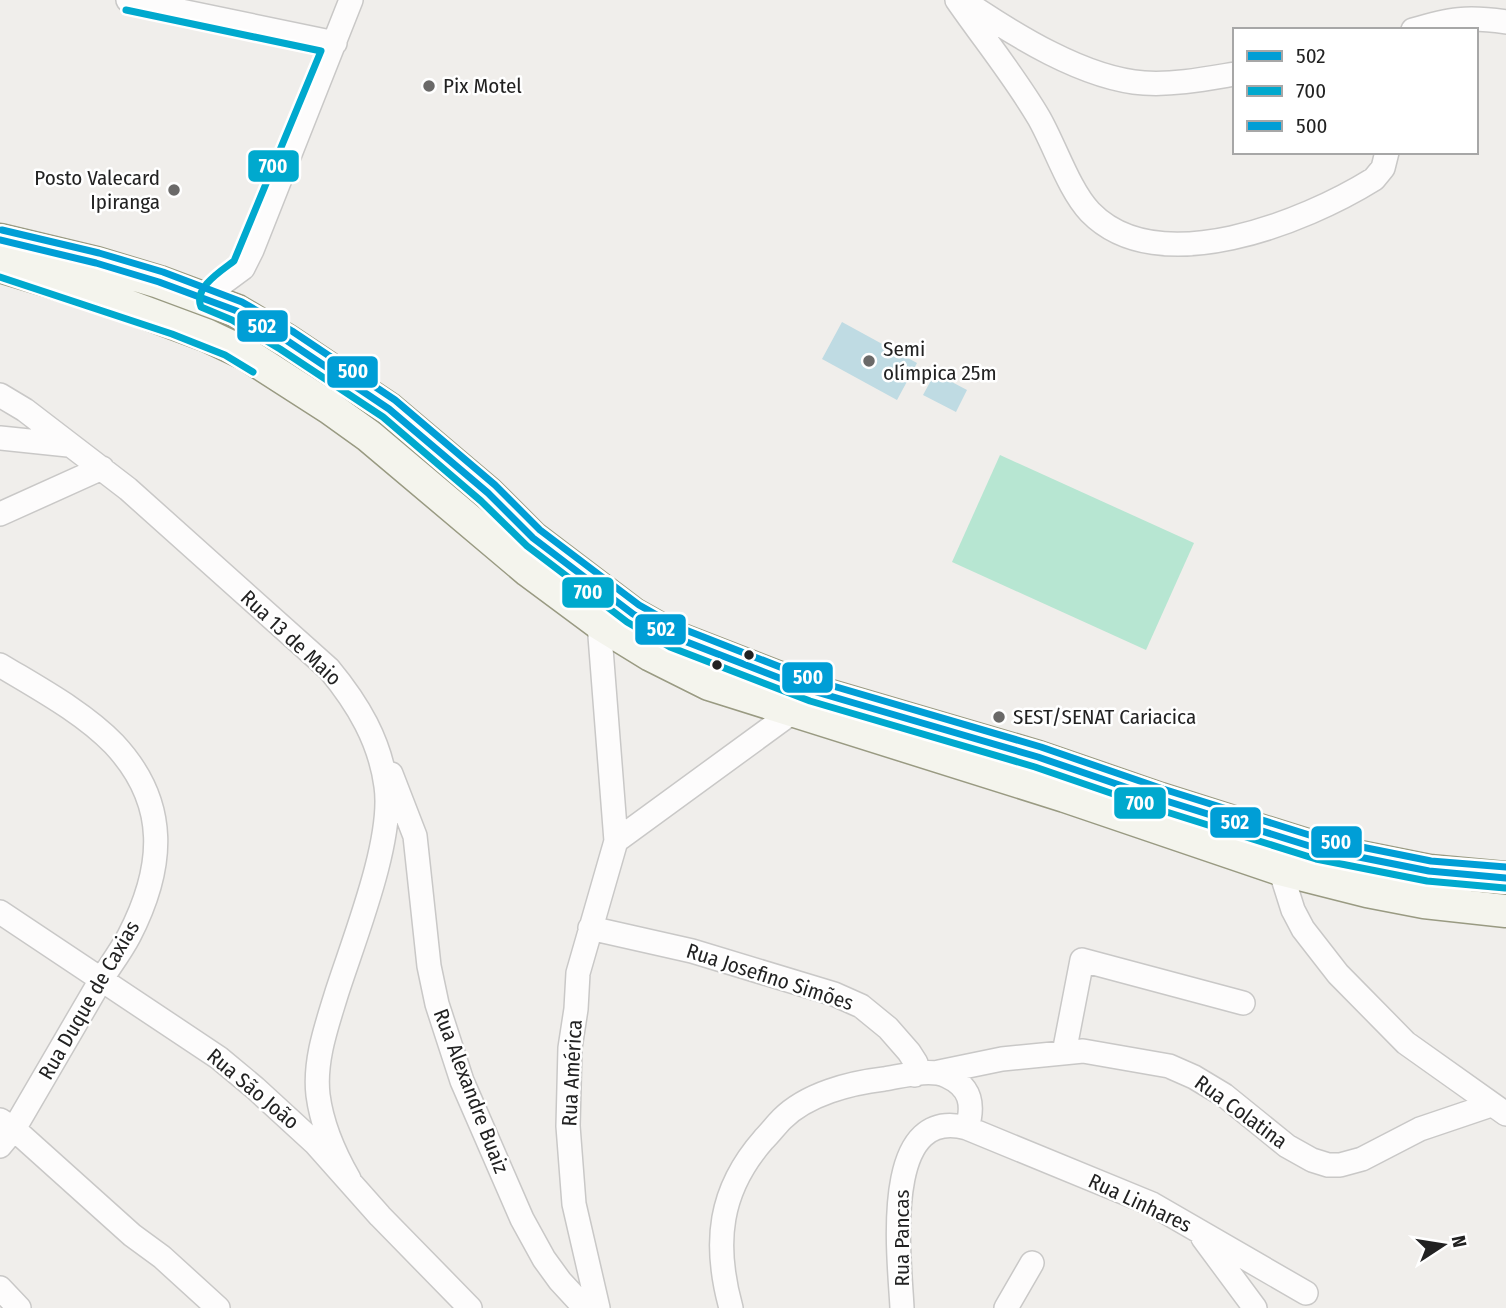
<svg xmlns="http://www.w3.org/2000/svg" width="1506" height="1308" viewBox="0 0 1506 1308" font-family="'Fira Sans Condensed',sans-serif">
  <style>
    .pitch { fill: #b7e6d2 }
    .water { fill: #bfdbe3 }
    .lines { fill: none; stroke-linecap: round; stroke-linejoin: round }
    .street-casing { stroke: #c9c8c7; stroke-width: 26 }
    .secondary-casing { stroke: #999a82; stroke-width: 35 }
    .street { stroke: #fdfcfc; stroke-width: 23 }
    .secondary { stroke: #f4f4ed; stroke-width: 32 }
    .bus-1-casing { stroke: #fff; stroke-width: 12 }
    .bus-2-casing { stroke: #fff; stroke-width: 12 }
    .bus-3-casing { stroke: #fff; stroke-width: 12 }
    .bus-1 { stroke: #009ed6; stroke-width: 7 }
    .bus-2 { stroke: #00a9ce; stroke-width: 7 }
    .bus-3 { stroke: #009ed6; stroke-width: 7 }
    .poi-dot { fill: #6a6968; stroke: #fff; stroke-width: 2.5 }
    .bus-dot { fill: #222; stroke: #fff; stroke-width: 2.5 }
    .labels { text-anchor: middle; dominant-baseline: central; stroke-width: 5; stroke-linejoin: round; paint-order: stroke }
    .poi-label { font-size: 21px; fill: #222; stroke: #fff; text-anchor: start }
    .street-label { font-size: 21px; fill: #222; stroke: #fff }
    .line-badge { stroke: #fff; stroke-width: 2.5 }
    .badge-label { font-size: 19px; text-anchor: middle; font-weight: bold; fill: #fff }
  </style>
  <rect width="100%" height="100%" fill="#f0eeeb"/>
  <path class="pitch" d="M 1000,455 L 1194,543 L 1146,650 L 952,562 Z"/>
  <path class="water" d="M 842,322 L 917,363 L 897,400 L 822,359 Z
    M 935,373 L 967,390 L 956,412 L 923,395 Z"/>
  <g class="lines">
    <defs>
      <path id="street" d="M 128,0 L 335,43
        M 957,0 C 984,39 1015,77 1039,118 C 1055,146 1069,190 1090,212 C 1158,282 1305,222 1374,179 L 1383,168 L 1387,152
        M 964,1 C 1013,34 1084,79 1144,83 C 1174,85 1205,79 1235,74
        M 1413,30 C 1450,19 1467,16 1506,22
        M 209,300 L 220,285 L 243,268 L 252,250 L 351,0
        M 0,395 L 25,410 L 128,489 L 329,669 C 358,704 380,741 386,786 C 394,840 354,939 337,992 C 327,1025 314,1060 318,1095 C 322,1126 334,1153 349,1179
        M 0,438 L 68,445
        M 0,514 L 102,468
        M 0,665 C 38,688 83,712 114,744 C 170,804 164,868 129,936 C 119,955 105,972 95,990 C 68,1036 41,1083 14,1129 L 0,1146
        M 391,774 L 415,836 L 429,966 L 437,1004 L 462,1081 L 522,1219 L 544,1259 L 560,1281 L 585,1308
        M 616,841 L 794,711
        M 1280,869 L 1293,910 L 1303,929 L 1338,974 L 1406,1043 L 1506,1114
        M 0,912 L 219,1058 L 255,1088 L 316,1144 L 380,1216 L 470,1308
        M 590,928 L 692,951 L 834,994 L 861,1006 L 888,1028 L 909,1052 L 916,1063 L 915,1075
        M 1064,1053 L 1082,960 L 1243,1003
        M 939,1072 L 1002,1059 L 1083,1051 L 1169,1066 L 1194,1077 L 1224,1095 L 1287,1146 L 1312,1160 L 1328,1165 L 1340,1165 L 1362,1159 L 1420,1129 L 1491,1105
        M 0,1120 L 14,1129 L 132,1235 L 162,1257 L 218,1308
        M 1203,1238 L 1255,1308
        M 0,1288 L 19,1308
        M 598,1308 L 574,1204 L 568,1126 L 570,1048 L 576,1009 L 578,973 L 616,841 L 599,623
        M 731,1308 C 713,1243 719,1190 764,1139 C 770,1133 776,1125 782,1119 C 807,1094 850,1083 884,1079 C 903,1076 930,1068 947,1076 C 971,1087 974,1105 967,1128
        M 902,1308 C 900,1262 879,1104 967,1128 L 1152,1204 L 1306,1293
        M 1006,1308 L 1032,1263"/>
      <path id="secondary" d="M 0,240 L 96,263 L 159,282 L 237,311 L 286,340 L 389,409 L 488,493 L 533,538 L 633,614 L 674,637 L 813,691 L 1038,757 L 1160,799 L 1319,849 L 1429,871 L 1506,878
        M 0,266 L 109,299 L 206,335 L 246,354 L 330,408 L 369,436 L 529,571 L 599,623 L 651,655 L 709,684 L 1065,796 L 1280,869 L 1367,891 L 1424,902 L 1506,911"/>
    </defs>
    <use href="#street" class="street-casing"/>
    <use href="#secondary" class="secondary-casing"/>
    <use href="#street" class="street"/>
    <use href="#secondary" class="secondary"/>
    <defs>
      <path id="bus-1" d="M 0,240 L 96,263 L 159,282 L 237,311 L 286,340 L 389,409 L 488,493 L 533,538 L 633,614 L 674,637 L 813,691 L 1038,757 L 1160,799 L 1319,849 L 1429,871 L 1506,878"/>
      <path id="bus-2" d="M 126,10 L 321,51 L 234,261 C 221,271 193,288 201,307 L 232,320 L 280,349 L 383,417 L 481,501 L 527,546 L 627,622 L 670,647 L 810,701 L 1035,767 L 1157,809 L 1316,859 L 1427,881 L 1505,888
        M 0,277 L 172,334 L 225,355 L 253,372"/>
      <path id="bus-3" d="M 2,230 L 99,253 L 163,272 L 242,302 L 292,331 L 395,400 L 495,485 L 540,530 L 639,605 L 678,627 L 816,681 L 1041,747 L 1163,789 L 1322,839 L 1431,861 L 1506,867"/>
    </defs>
    <use href="#bus-1" class="bus-1-casing"/>
    <use href="#bus-2" class="bus-2-casing"/>
    <use href="#bus-3" class="bus-3-casing"/>
    <use href="#bus-1" class="bus-1"/>
    <use href="#bus-2" class="bus-2"/>
    <use href="#bus-3" class="bus-3"/>
  </g>
  <g class="poi-dot">
    <circle cx="429" cy="86" r="7"/>
    <circle cx="174" cy="190" r="7"/>
    <circle cx="869" cy="361" r="7"/>
    <circle cx="999" cy="717" r="7"/>
  </g>
  <g class="bus-dot">
    <circle cx="749" cy="655" r="6"/>
    <circle cx="717" cy="665" r="6"/>
  </g>
  <g class="labels">
    <g class="poi-label">
      <text x="443" y="86">Pix Motel</text>
      <text x="160" y="178" text-anchor="end">Posto Valecard<tspan x="160" dy="24">Ipiranga</tspan></text>
      <text x="883" y="349">Semi<tspan x="883" dy="24">olímpica 25m</tspan></text>
      <text x="1013" y="717">SEST/SENAT Cariacica</text>
    </g>
    <g class="street-label">
      <text transform="translate(291 638) rotate(43)">Rua 13 de Maio</text>
      <text transform="translate(770 977) rotate(18)">Rua Josefino Simões</text>
      <text transform="translate(89 1000) rotate(-60)">Rua Duque de Caxias</text>
      <text transform="translate(572 1073) rotate(-87)">Rua América</text>
      <text transform="translate(253 1089) rotate(40)">Rua São João</text>
      <text transform="translate(471 1091) rotate(69)">Rua Alexandre Buaiz</text>
      <text transform="translate(1241 1112) rotate(36)">Rua Colatina</text>
      <text transform="translate(1140 1203) rotate(25)">Rua Linhares</text>
      <text transform="translate(902 1238) rotate(-90)">Rua Pancas</text>
    </g>
  </g>
  <g class="line-badge">
    <rect x="247" y="149" width="53" height="34" rx="7" fill="#00a9ce"/>
    <rect x="236" y="309" width="53" height="34" rx="7" fill="#009ed6"/>
    <rect x="326" y="355" width="53" height="34" rx="7" fill="#009ed6"/>
    <rect x="561" y="576" width="54" height="33" rx="7" fill="#00a9ce"/>
    <rect x="634" y="613" width="53" height="33" rx="7" fill="#009ed6"/>
    <rect x="781" y="661" width="53" height="33" rx="7" fill="#009ed6"/>
    <rect x="1113" y="786" width="54" height="34" rx="7" fill="#00a9ce"/>
    <rect x="1209" y="806" width="53" height="33" rx="7" fill="#009ed6"/>
    <rect x="1310" y="825" width="53" height="34" rx="7" fill="#009ed6"/>
  </g>
  <g class="badge-label">
    <text x="273" y="173">700</text>
    <text x="262" y="333">502</text>
    <text x="353" y="378">500</text>
    <text x="588" y="599">700</text>
    <text x="661" y="636">502</text>
    <text x="808" y="684">500</text>
    <text x="1140" y="810">700</text>
    <text x="1235" y="829">502</text>
    <text x="1336" y="849">500</text>
  </g>
  <rect x="1233" y="28" width="245" height="126" fill="#ffffff" stroke="#a7a7a7" stroke-width="2"/>
  <rect x="1247" y="51" width="35" height="10" fill="#009ed6" stroke="#a7a7a7" stroke-width="2"/>
  <text x="1296" y="63" font-size="21" fill="#222222">502</text>
  <rect x="1247" y="86" width="35" height="10" fill="#00a9ce" stroke="#a7a7a7" stroke-width="2"/>
  <text x="1296" y="98" font-size="21" fill="#222222">700</text>
  <rect x="1247" y="121" width="35" height="10" fill="#009ed6" stroke="#a7a7a7" stroke-width="2"/>
  <text x="1296" y="133" font-size="21" fill="#222222">500</text>
  <g transform="translate(1443 1245) rotate(78)" stroke="#ffffff" stroke-width="5" paint-order="stroke">
  <path d="M0-5L12 26L0 18L-12 26Z" fill="#222222"/>
  <text y="-10" font-size="19" font-weight="bold" text-anchor="middle" fill="#222222">N</text>
  </g>
</svg>
